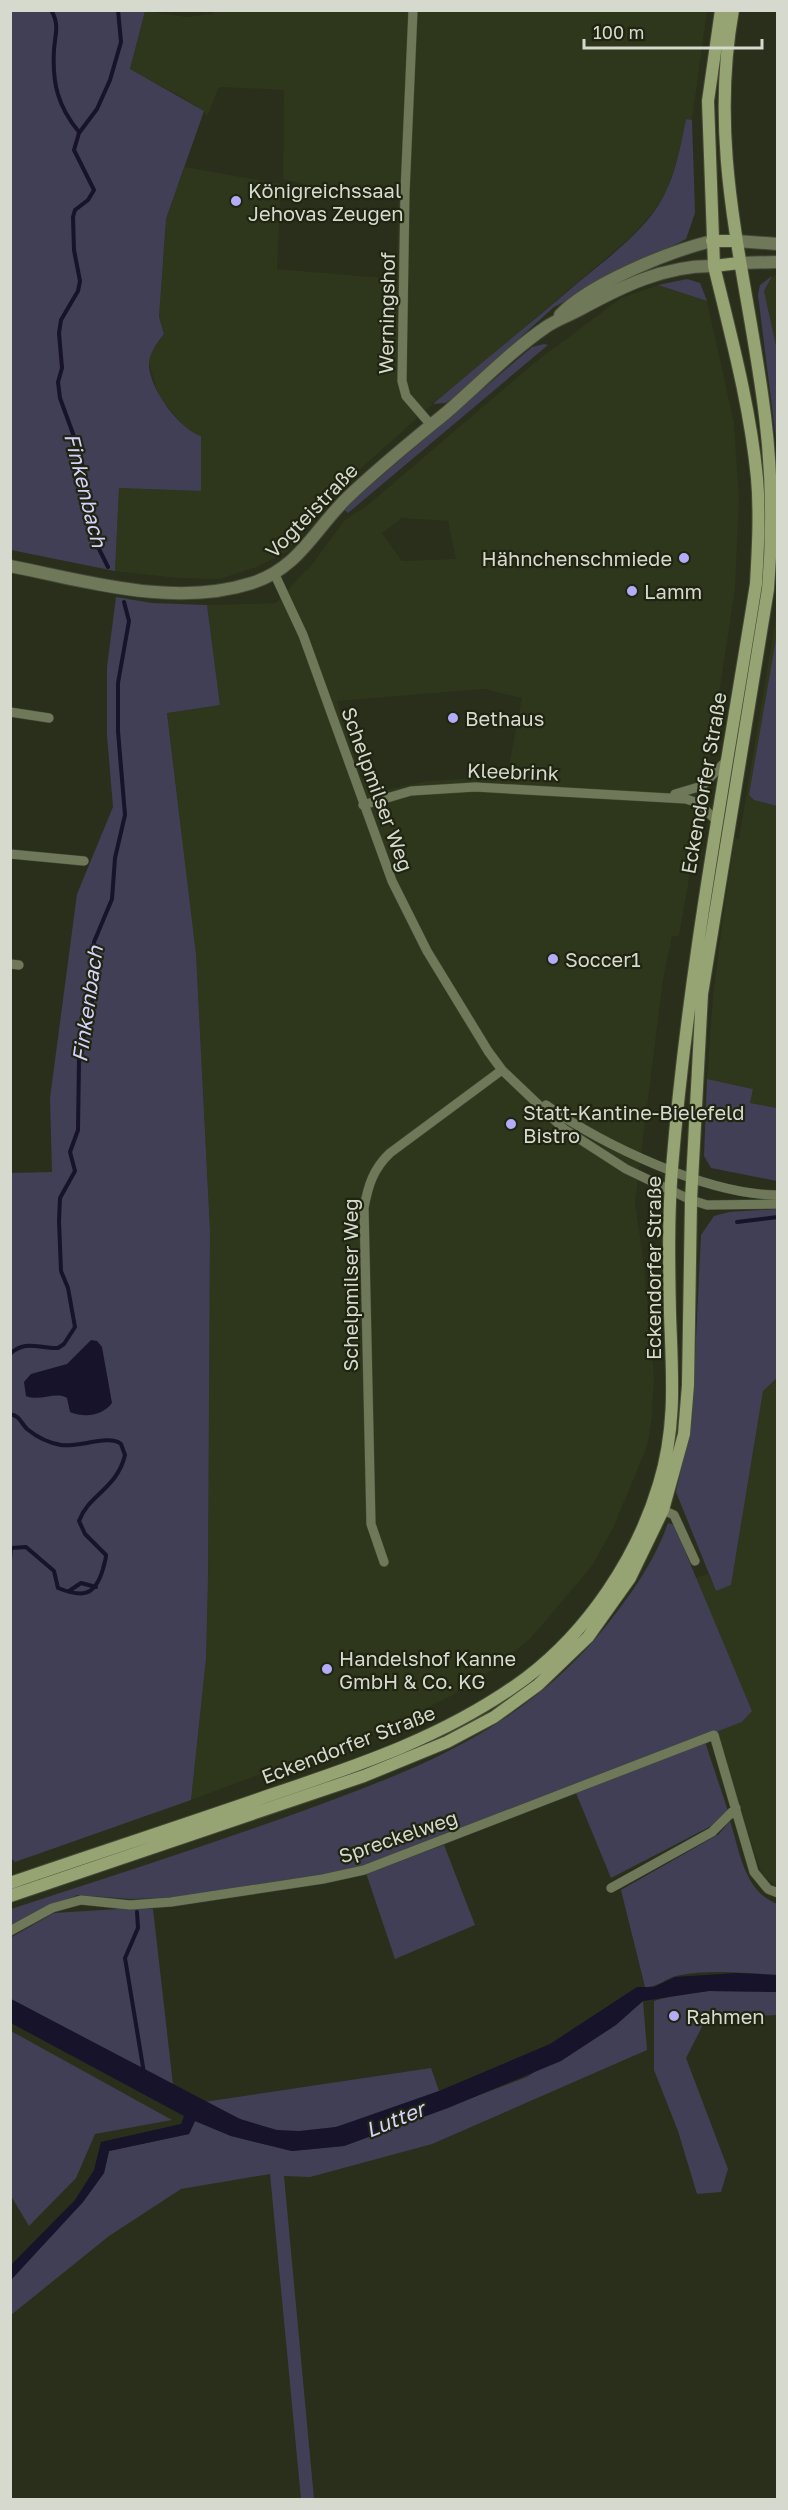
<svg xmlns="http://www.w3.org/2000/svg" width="788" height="2510" viewBox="0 0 788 2510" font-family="'Golos Text',sans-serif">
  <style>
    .built { fill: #2e361b; fill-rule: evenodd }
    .green { fill: #403f56 }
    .water { fill: #16132a }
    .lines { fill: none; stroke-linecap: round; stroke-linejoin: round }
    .stream { stroke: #16132a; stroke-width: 4 }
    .minor-casing { stroke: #454a38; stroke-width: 10 }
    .tertiary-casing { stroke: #454a38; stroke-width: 14 }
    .secondary-casing { stroke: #454a38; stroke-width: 14 }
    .minor { stroke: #6f795a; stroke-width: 9 }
    .tertiary { stroke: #6f795a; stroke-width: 12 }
    .secondary { stroke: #95a472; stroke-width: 12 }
    .poi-dot { fill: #b3adf9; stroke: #1f2511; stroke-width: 2 }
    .labels { text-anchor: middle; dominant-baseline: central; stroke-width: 4.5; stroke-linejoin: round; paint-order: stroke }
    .poi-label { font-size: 20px; fill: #d6dace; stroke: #1f2511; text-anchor: start }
    .street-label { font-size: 20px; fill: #d6dace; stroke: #1f2511 }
    .water-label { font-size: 21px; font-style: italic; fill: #d4d1fd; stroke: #1f2511 }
  </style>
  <rect width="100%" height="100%" fill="#292f1b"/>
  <path class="built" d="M 214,10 L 707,11 L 692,120 L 686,120 L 680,151 L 667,191 L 655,210 L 631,237 L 439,400 L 430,403 L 433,404 L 330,496 L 307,524 L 301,524 L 305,527 L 288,551 L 257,567 L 220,579 L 178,578 L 115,571 L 119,488 L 200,491 L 189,432 L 159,397 L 149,363 L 150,354 L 164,334 L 159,318 L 166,219 L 185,167 L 281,184 L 277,269 L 397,279 L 398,193 L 314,187 L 283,179 L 284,90 L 219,87 L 207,117 L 204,111 L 180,96 L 130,70 L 145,11 L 187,17 L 213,14 Z
    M 777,274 L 777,350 L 764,291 L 769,279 Z
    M 658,285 L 707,301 L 734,423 L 739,499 L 735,589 L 705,788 L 679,936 L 672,936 L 663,980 L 635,1202 L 644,1265 L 654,1377 L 652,1417 L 647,1447 L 613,1528 L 592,1566 L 532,1637 L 495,1668 L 451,1696 L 390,1726 L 191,1800 L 206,1659 L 208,1579 L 210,1231 L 196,954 L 167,712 L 220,704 L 207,605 L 276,603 L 307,569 L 307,571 L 344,521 L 369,504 L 534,363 L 621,298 ZM 402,518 L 448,521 L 456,559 L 402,561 L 382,533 ZM 484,689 L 522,698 L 507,776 L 427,781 L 380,791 L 372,789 L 366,783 L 360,775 L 337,701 Z
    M 777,611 L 777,1108 L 749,1103 L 753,1089 L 707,1079 L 713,996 L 725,902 L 735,838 L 739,839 Z
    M 777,1378 L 777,1886 L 767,1879 L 760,1870 L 716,1731 L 742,1722 L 752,1711 L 695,1578 L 708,1574 L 716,1591 L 731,1585 L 763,1391 Z"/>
  <path class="green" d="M 10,11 L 145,11 L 130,69 L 204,111 L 166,219 L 159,317 L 164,334 C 157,343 150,352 149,363 C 148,387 179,429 201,436 L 201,491 L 119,488 L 115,571 L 11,550 Z
    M 686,119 L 692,120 L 695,213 L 686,239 L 554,307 L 452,399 L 445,403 L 433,404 C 481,363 531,323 580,281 C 606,260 636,237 656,209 C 674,183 680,150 686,119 Z
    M 772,276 L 764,291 L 777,350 L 777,447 L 758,295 L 760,285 Z
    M 687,279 L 700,283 L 707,301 L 658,285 Z
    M 544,344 L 548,345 L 348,513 L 343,509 L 532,347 Z
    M 116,597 L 152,603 L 207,605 L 220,705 L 167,713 L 196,954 L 210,1231 L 208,1579 L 206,1659 L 191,1800 L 15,1862 L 10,1857 L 10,1173 L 52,1172 L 50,1098 L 77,894 L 113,807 L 107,735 L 107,667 Z
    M 777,633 L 778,806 L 777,806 L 754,800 L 749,795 Z
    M 707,1079 L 753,1089 L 750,1103 L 777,1108 L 777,1181 L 711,1168 L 704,1156 Z
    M 777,1209 L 777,1378 L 763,1391 L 731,1585 L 716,1591 L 676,1492 L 692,1422 L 701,1235 L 714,1216 L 729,1212 Z
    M 668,1523 L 674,1525 L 752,1711 L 742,1722 L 355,1870 L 185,1897 L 131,1899 L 77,1895 L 11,1927 L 11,1909 C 97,1881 183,1853 269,1823 C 405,1774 526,1734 616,1613 C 637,1586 657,1555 668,1523 Z
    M 705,1742 L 728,1811 L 717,1823 L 611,1878 L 576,1793 Z
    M 730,1821 C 740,1852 744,1891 777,1904 L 777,1975 C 745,1973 709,1969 676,1976 C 665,1979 658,1987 645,1987 L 621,1890 L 719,1834 Z
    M 444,1845 L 475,1925 L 395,1959 L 366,1873 Z
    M 119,1909 L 153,1909 L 173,2085 L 11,1999 L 10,1938 L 54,1913 Z
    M 709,1991 L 777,1992 L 777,2015 L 706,2019 L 686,2058 L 728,2169 L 721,2192 L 697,2194 L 678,2131 L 654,2070 L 654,2001 L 678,1994 Z
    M 643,2001 L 647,2050 L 432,2144 L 310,2177 L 284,2176 L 314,2499 L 301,2499 L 270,2174 L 181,2189 L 109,2236 L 11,2315 L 10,2280 L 83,2202 L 104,2173 L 109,2151 L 189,2134 L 195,2121 L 231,2136 L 292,2151 L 344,2146 L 527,2077 Z
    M 11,2031 L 172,2120 L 95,2134 L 76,2178 L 29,2226 L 11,2196 Z
    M 431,2068 L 439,2091 C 389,2108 332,2139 277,2130 C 251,2126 227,2113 204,2102 Z"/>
  <path class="water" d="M 91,1340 L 97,1341 L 102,1347 L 112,1403 C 102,1416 85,1418 70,1412 L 67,1398 C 55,1391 40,1402 26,1396 L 24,1382 L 31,1374 L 67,1364 Z
    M 736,1973 L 777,1975 L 777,1992 L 709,1991 L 643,2001 L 616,2025 L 561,2061 L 448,2108 L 344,2146 L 292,2151 L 231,2136 L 195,2121 L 189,2134 L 109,2151 L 104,2173 L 83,2202 L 11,2280 L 11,2265 L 75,2200 L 94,2170 L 101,2142 L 181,2124 L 184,2116 L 11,2023 L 11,1999 L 240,2119 L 277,2130 L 299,2131 L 336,2127 L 439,2091 L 550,2044 L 637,1987 L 654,1987 L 675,1977 Z"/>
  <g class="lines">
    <path class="stream" d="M 51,10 C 60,25 55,34 54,50 C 52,83 58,107 79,132
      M 108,567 L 98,547 L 80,453 L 60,398 L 58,382 L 62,368 L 59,333 L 61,320 L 78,291 L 80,281 L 74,250 L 73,217 L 75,210 L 88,200 L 94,190 L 74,150 L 79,133 L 97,109 L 110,80 L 121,42 L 118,10
      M 737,1222 L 778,1217
      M 10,1354 C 25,1339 40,1349 58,1348 L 64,1344 L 75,1327 L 68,1288 L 61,1271 L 59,1221 L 60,1198 L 75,1171 L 70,1152 L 78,1130 L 79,1059 L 92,1003 L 94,942 L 112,899 L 115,858 L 125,815 L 118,731 L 118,683 L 129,621 L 124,602
      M 10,1414 C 20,1416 21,1423 27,1429 C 38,1438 49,1443 61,1445 C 78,1448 109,1434 121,1444 L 125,1455 C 117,1489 88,1495 79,1521 L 85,1534 L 106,1555 C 106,1560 104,1564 103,1569 C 95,1596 83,1598 58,1588 L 54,1571 L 26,1547 L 11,1548 L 10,1559
      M 69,1591 L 81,1583 L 96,1587
      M 137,1912 L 138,1928 L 125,1958 L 144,2073"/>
    <defs>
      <path id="minor" d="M 413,10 L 405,192 L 402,381 L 406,396 L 431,425
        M 275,575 L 303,635 L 392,881 L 427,951 L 488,1051 L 502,1070 L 564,1129 L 626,1169 L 691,1200 L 707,1205 L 778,1204
        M 10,712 L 49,718
        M 675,794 L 702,786 L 726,761
        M 363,805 L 411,791 L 475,787 L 686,799 L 698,803 L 716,820
        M 10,854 L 84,861
        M 10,964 L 19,965
        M 546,1105 C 603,1145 707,1195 778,1195
        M 663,1510 L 674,1515 L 695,1561
        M 384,1562 L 371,1524 L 364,1208 C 368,1186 373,1169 390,1153 L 502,1070
        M 611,1888 L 712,1832 L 736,1808
        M 10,1931 L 52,1908 L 81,1900 L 130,1905 L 171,1902 L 323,1879 L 364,1870 L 714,1735 L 754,1872 L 768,1889 L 778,1893"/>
      <path id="tertiary" d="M 736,241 L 778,244
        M 739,263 L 778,262
        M 560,315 C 589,284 670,251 712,241
        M 10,566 C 87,581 174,608 252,583 C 299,568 314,530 347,498 C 379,467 413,440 447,412 C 479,384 511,351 546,327 C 556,320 568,316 579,310 C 621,287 665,265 714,266"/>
      <path id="secondary" d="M 712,241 L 736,241
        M 714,266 L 739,263
        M 10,1883 C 97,1853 184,1825 270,1795 C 360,1765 449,1735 526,1678 C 588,1631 637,1558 659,1484 C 677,1425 672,1373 670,1314 C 669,1265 668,1217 672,1168 C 688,971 725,779 756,584 C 758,549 760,513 757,478 C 750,406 731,336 714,266 L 708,101 L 721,10
        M 10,1896 L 364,1776 L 447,1742 L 494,1717 L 538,1685 L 588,1637 L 630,1578 L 663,1510 L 684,1434 L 688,1385 L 691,1200 L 702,994 L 768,589 C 773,531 772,474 765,416 C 748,276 707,154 733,10"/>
    </defs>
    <use href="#minor" class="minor-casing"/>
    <use href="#tertiary" class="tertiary-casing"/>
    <use href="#secondary" class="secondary-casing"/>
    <use href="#minor" class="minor"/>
    <use href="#tertiary" class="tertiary"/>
    <use href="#secondary" class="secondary"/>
  </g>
  <g class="poi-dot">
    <circle cx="236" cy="201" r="6"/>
    <circle cx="684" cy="558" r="6"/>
    <circle cx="632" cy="591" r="6"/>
    <circle cx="453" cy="718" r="6"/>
    <circle cx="553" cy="959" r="6"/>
    <circle cx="511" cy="1124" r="6"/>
    <circle cx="327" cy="1669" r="6"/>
    <circle cx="674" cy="2016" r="6"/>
  </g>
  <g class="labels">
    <g class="poi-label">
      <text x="248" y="190">Königreichssaal<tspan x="248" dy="23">Jehovas Zeugen</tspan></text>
      <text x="672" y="558" text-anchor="end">Hähnchenschmiede</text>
      <text x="644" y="591">Lamm</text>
      <text x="465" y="718">Bethaus</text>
      <text x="565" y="959">Soccer1</text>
      <text x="523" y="1112">Statt-Kantine-Bielefeld<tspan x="523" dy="23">Bistro</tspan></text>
      <text x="339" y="1658">Handelshof Kanne<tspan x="339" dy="23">GmbH &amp; Co. KG</tspan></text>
      <text x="686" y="2016">Rahmen</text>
    </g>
    <g class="street-label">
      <text transform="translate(386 313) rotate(-89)">Werningshof</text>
      <text transform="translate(311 510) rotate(-46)">Vogteistraße</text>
      <text transform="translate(513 771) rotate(2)">Kleebrink</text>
      <text transform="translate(703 783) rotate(-80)">Eckendorfer Straße</text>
      <text transform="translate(378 789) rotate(70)">Schelpmilser Weg</text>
      <text transform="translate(653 1268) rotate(-90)">Eckendorfer Straße</text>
      <text transform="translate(350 1285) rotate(-90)">Schelpmilser Weg</text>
      <text transform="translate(348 1744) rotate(-21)">Eckendorfer Straße</text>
      <text transform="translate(398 1836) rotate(-19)">Spreckelweg</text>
    </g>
    <g class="water-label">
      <text transform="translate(86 490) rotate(76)">Finkenbach</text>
      <text transform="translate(87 1004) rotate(-82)">Finkenbach</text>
      <text transform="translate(395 2119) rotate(-22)">Lutter</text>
    </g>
  </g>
  <rect width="788" height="2510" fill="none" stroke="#d6dace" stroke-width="24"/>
  <path d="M584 39v9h178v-9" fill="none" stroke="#d6dace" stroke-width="3"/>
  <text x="593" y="39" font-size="18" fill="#d6dace" stroke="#1f2511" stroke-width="4.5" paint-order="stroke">100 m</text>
</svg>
